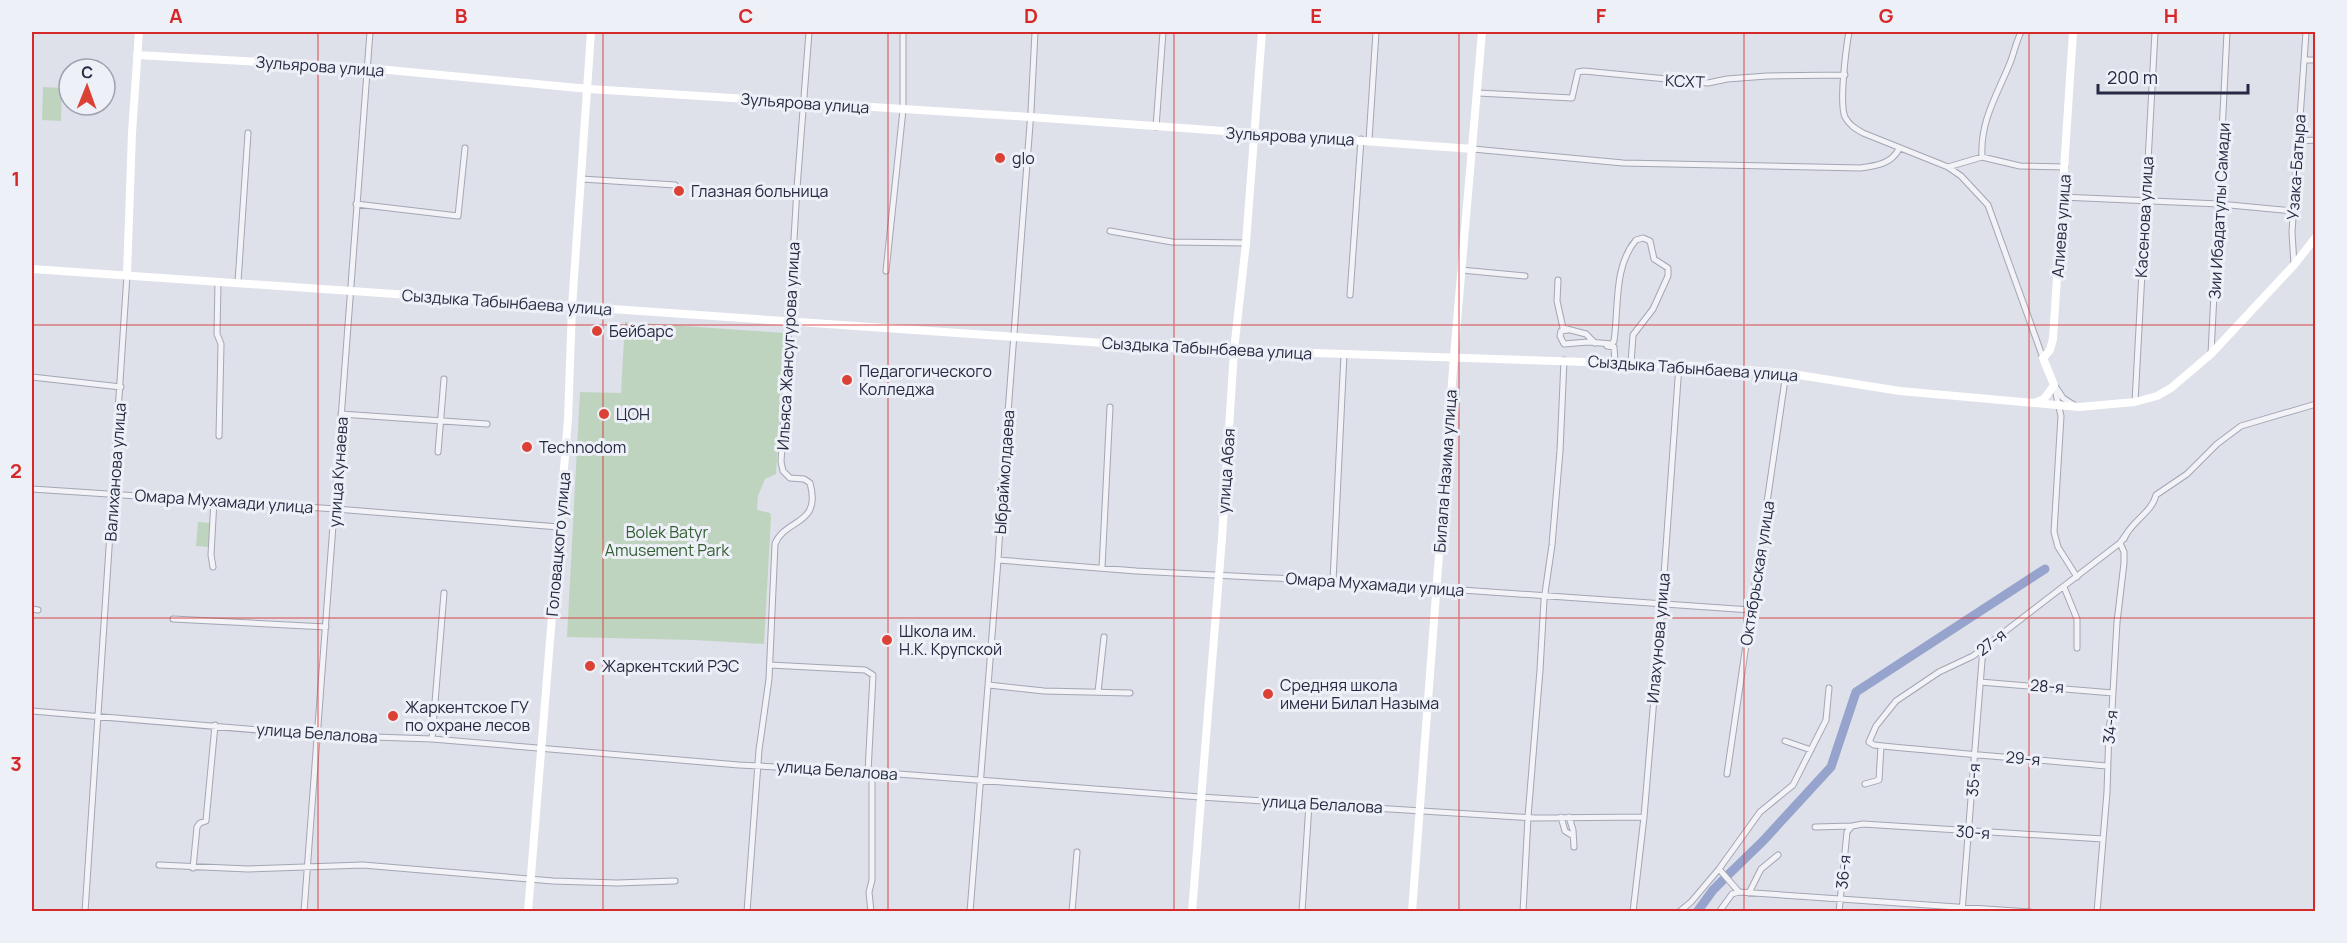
<svg xmlns="http://www.w3.org/2000/svg" width="2347" height="943" viewBox="0 0 2347 943" font-family="Manrope,sans-serif">
  <style>
    .green { fill: #bfd4bf }
    .lines { fill: none; stroke-linecap: round; stroke-linejoin: round }
    .river { stroke: #96a4cd; stroke-width: 9 }
    .street-casing { stroke: #a3a6b4; stroke-width: 7 }
    .street { stroke: #f2f2f7; stroke-width: 5 }
    .secondary { stroke: #fff; stroke-width: 8 }
    .grid { fill: none; stroke: #d62828; stroke-width: 1.5; stroke-opacity: 0.55 }
    .poi-dot { fill: #dc4136; stroke: #eef0f7; stroke-width: 2 }
    .labels { text-anchor: middle; dominant-baseline: central; stroke-width: 6; stroke-linejoin: round; paint-order: stroke }
    .street-label { font-size: 16px; fill: #262a42; stroke: #eef0f7 }
    .poi-label { font-size: 16px; fill: #262a42; stroke: #eef0f7; text-anchor: start }
    .park-label { font-size: 16px; fill: #325f33; stroke: #eef0f7 }
    .neatline { fill: none; stroke: #d62828; stroke-width: 2 }
    .grid-label { font-size: 20px; text-anchor: middle; font-weight: bold; fill: #d62828 }
  </style>
  <rect width="100%" height="100%" fill="#dee0ea"/>
  <path class="green" d="M 43,87 L 62,88 L 61,121 L 42,120 Z
    M 625,322 L 784,333 L 776,474 L 765,479 L 758,496 L 757,510 L 770,513 L 771,517 L 764,644 L 693,640 L 567,637 L 580,392 L 621,393 Z
    M 198,522 L 210,523 L 208,547 L 196,546 Z"/>
  <g class="lines">
    <path class="river" d="M 1729,874 L 1763,841 L 1831,767 L 1856,692 L 2045,569
      M 1697,912 L 1713,890 L 1723,880"/>
    <defs>
      <path id="street" d="M 1849,32 C 1846,48 1839,104 1845,117 C 1849,125 1856,129 1863,133 L 1948,167 L 1961,176 L 1988,205 L 2043,358
        M 2304,60 L 2316,60
        M 1478,93 L 1572,98 L 1578,72 L 1584,71 L 1708,83 L 1727,79 L 1767,76 L 1845,75
        M 1156,127 L 1163,32
        M 1369,140 L 1376,32
        M 2298,141 L 2316,140
        M 1473,149 L 1623,163 L 1860,168 C 1876,166 1891,164 1899,149
        M 1982,157 C 1980,121 1997,95 2010,63 C 2014,53 2016,42 2021,32
        M 1948,167 L 1982,157 L 2020,166 L 2065,167
        M 582,179 L 675,185
        M 2062,197 L 2219,204 L 2294,211
        M 356,204 L 458,216 L 465,148
        M 1110,231 L 1172,242 L 1246,243
        M 2294,265 L 2292,232 L 2306,32
        M 1461,270 L 1525,276
        M 886,271 L 903,110 L 903,32
        M 1558,280 L 1557,301 L 1563,328 L 1586,334 L 1595,343
        M 218,282 L 217,334 L 221,344 L 219,436
        M 238,282 L 248,133
        M 1350,295 L 1361,139
        M 1568,330 L 1561,331 L 1560,336 L 1564,344 L 1588,342 L 1612,344 L 1614,341 C 1619,308 1613,267 1636,240 L 1643,238 L 1650,241 L 1654,259 L 1668,268 L 1668,276 L 1653,309 L 1633,335 L 1631,363
        M 1607,346 L 1614,347 L 1615,362
        M 2211,354 L 2227,32
        M 32,377 L 121,387
        M 2054,385 L 2061,416 L 2054,532 L 2058,547 L 2077,577
        M 2055,386 L 2063,398 L 2074,405
        M 2135,402 L 2155,32
        M 341,414 L 487,424
        M 438,452 L 444,379
        M 32,489 L 336,509 L 559,527
        M 2124,539 C 2130,522 2152,513 2156,495 L 2187,474 L 2217,444 L 2241,426 L 2316,404
        M 998,560 L 1136,571 L 1333,581 L 1751,610
        M 213,567 L 211,555 L 214,500
        M 1102,568 L 1110,407
        M 1333,581 L 1344,354
        M 2064,587 L 2077,619 L 2077,648
        M 32,609 L 38,610
        M 173,619 L 326,627
        M 770,665 L 865,670 L 873,675 L 868,772
        M 1980,682 L 2113,693
        M 989,685 L 1044,691 L 1130,693
        M 1098,692 L 1104,637
        M 32,711 L 317,735 L 432,739 L 739,765 L 872,772 L 1200,797 L 1535,818 L 1644,817
        M 432,739 L 444,593
        M 1785,741 L 1811,750
        M 2107,766 C 2029,759 1951,753 1874,745 L 1869,742 L 1876,726 L 1896,701 L 1939,672 L 1973,656 L 2120,543 L 2125,536
        M 1727,774 L 1786,373
        M 1865,784 L 1879,780 L 1881,746
        M 1561,817 L 1565,831 L 1573,836
        M 1569,817 L 1573,830 L 1574,847
        M 1815,827 L 1852,826
        M 1847,832 L 1852,826 L 1863,824 L 2103,839
        M 159,865 L 248,869 L 363,865 L 553,881 L 617,883 L 675,881
        M 193,868 L 197,827 L 200,823 L 206,821 L 215,725
        M 1719,869 L 1739,892
        M 1749,893 L 1761,869 L 1778,855
        M 85,912 L 127,275
        M 304,912 L 370,32
        M 747,912 L 759,750 L 769,679 L 775,544 C 785,518 822,526 810,483 L 804,479 L 790,478 L 783,471 L 781,462 L 797,188 L 809,32
        M 871,912 L 869,892 L 872,880 L 872,772
        M 970,912 L 998,560 L 1003,478 L 1031,111 L 1035,32
        M 1072,912 L 1077,852
        M 1302,912 L 1309,804
        M 1523,912 L 1528,817 L 1540,670 L 1544,600 L 1552,545 L 1560,451 L 1564,360
        M 1633,912 L 1644,817 L 1662,603 L 1679,365
        M 1679,912 L 1691,902 L 1719,869 L 1760,812 L 1793,785 L 1826,720 L 1829,688
        M 1719,912 L 1732,894 L 1739,892 L 2030,912
        M 1839,912 L 1847,832
        M 1962,912 L 1983,648
        M 2097,912 L 2107,792 L 2109,729 L 2112,710 L 2117,622 L 2124,563 L 2124,552 L 2120,543"/>
    </defs>
    <use href="#street" class="street-casing"/>
    <use href="#street" class="street"/>
    <path class="secondary" d="M 137,55 L 367,68 L 589,89 L 1030,117 L 1473,149
      M 32,269 L 1190,349 L 1679,365 L 1786,373 L 1900,391 L 2079,407 L 2135,402 L 2157,396 L 2171,388 L 2211,354 L 2294,265 L 2316,237
      M 127,275 L 132,133 L 139,32
      M 2034,403 L 2044,399 L 2054,385 L 2043,358 L 2050,350 L 2053,339 L 2073,32
      M 528,912 L 568,419 L 572,307 L 591,32
      M 1192,912 L 1222,538 L 1234,350 L 1246,243 L 1262,32
      M 1412,912 L 1454,356 L 1482,32"/>
  </g>
  <path class="grid" d="M 318,32 L 318,912M 603,32 L 603,912M 888,32 L 888,912M 1174,32 L 1174,912M 1459,32 L 1459,912M 1744,32 L 1744,912M 2029,32 L 2029,912M 32,325 L 2316,325M 32,618 L 2316,618"/>
  <g class="poi-dot">
    <circle cx="1000" cy="158" r="6"/>
    <circle cx="679" cy="191" r="6"/>
    <circle cx="597" cy="331" r="6"/>
    <circle cx="847" cy="380" r="6"/>
    <circle cx="604" cy="414" r="6"/>
    <circle cx="527" cy="447" r="6"/>
    <circle cx="887" cy="640" r="6"/>
    <circle cx="590" cy="666" r="6"/>
    <circle cx="1268" cy="694" r="6"/>
    <circle cx="393" cy="716" r="6"/>
  </g>
  <g class="labels">
    <g class="street-label">
      <text transform="translate(320 66) rotate(4)">Зульярова улица</text>
      <text transform="translate(1685 81) rotate(3)">КСХТ</text>
      <text transform="translate(805 103) rotate(4)">Зульярова улица</text>
      <text transform="translate(1290 136) rotate(3)">Зульярова улица</text>
      <text transform="translate(2296 167) rotate(-86)">Узака-Батыра</text>
      <text transform="translate(2219 211) rotate(-87)">Зии Ибадатулы Самади</text>
      <text transform="translate(2144 217) rotate(-87)">Касенова улица</text>
      <text transform="translate(2061 226) rotate(-86)">Алиева улица</text>
      <text transform="translate(507 302) rotate(4)">Сыздыка Табынбаева улица</text>
      <text transform="translate(788 346) rotate(-87)">Ильяса Жансугурова улица</text>
      <text transform="translate(1207 348) rotate(3)">Сыздыка Табынбаева улица</text>
      <text transform="translate(1693 368) rotate(4)">Сыздыка Табынбаева улица</text>
      <text transform="translate(1226 471) rotate(-86)">улица Абая</text>
      <text transform="translate(1445 471) rotate(-86)">Билала Назима улица</text>
      <text transform="translate(115 472) rotate(-86)">Валиханова улица</text>
      <text transform="translate(338 472) rotate(-86)">улица Кунаева</text>
      <text transform="translate(1004 472) rotate(-86)">Ыбраймолдаева</text>
      <text transform="translate(224 501) rotate(4)">Омара Мухамади улица</text>
      <text transform="translate(558 544) rotate(-85)">Головацкого улица</text>
      <text transform="translate(1757 573) rotate(-81)">Октябрьская улица</text>
      <text transform="translate(1375 584) rotate(4)">Омара Мухамади улица</text>
      <text transform="translate(1658 638) rotate(-85)">Илахунова улица</text>
      <text transform="translate(1991 642) rotate(-38)">27-я</text>
      <text transform="translate(2047 686) rotate(4)">28-я</text>
      <text transform="translate(2110 727) rotate(-84)">34-я</text>
      <text transform="translate(317 733) rotate(4)">улица Белалова</text>
      <text transform="translate(2023 758) rotate(5)">29-я</text>
      <text transform="translate(837 770) rotate(4)">улица Белалова</text>
      <text transform="translate(1973 780) rotate(-86)">35-я</text>
      <text transform="translate(1322 804) rotate(3)">улица Белалова</text>
      <text transform="translate(1973 832) rotate(4)">30-я</text>
      <text transform="translate(1843 872) rotate(-84)">36-я</text>
    </g>
    <g class="poi-label">
      <text x="1012" y="158">glo</text>
      <text x="691" y="191">Глазная больница</text>
      <text x="609" y="331">Бейбарс</text>
      <text x="859" y="371">Педагогического<tspan x="859" dy="18">Колледжа</tspan></text>
      <text x="616" y="414">ЦОН</text>
      <text x="539" y="447">Technodom</text>
      <text x="899" y="631">Школа им.<tspan x="899" dy="18">Н.К. Крупской</tspan></text>
      <text x="602" y="666">Жаркентский РЭС</text>
      <text x="1280" y="685">Средняя школа<tspan x="1280" dy="18">имени Билал Назыма</tspan></text>
      <text x="405" y="707">Жаркентское ГУ<tspan x="405" dy="18">по охране лесов</tspan></text>
    </g>
    <g class="park-label">
      <text x="667" y="532">Bolek Batyr<tspan x="667" dy="18">Amusement Park</tspan></text>
    </g>
  </g>
  <rect width="2347" height="943" fill="none" stroke="#eef0f7" stroke-width="66"/>
  <g transform="translate(87 87) rotate(1)"><circle r="28" fill="#eef0f7" stroke="#9ea1af" stroke-width="1.5"/>
  <path d="M0-4.5L10 22L0 15L-10 22Z" fill="#dc4136"/>
  <text y="-9" font-size="16" font-weight="bold" text-anchor="middle" fill="#262a42">С</text>
  </g>
  <path d="M2098 84v9h150v-9" fill="none" stroke="#262a42" stroke-width="3"/>
  <text x="2107" y="84" font-size="18" fill="#262a42" stroke="#eef0f7" stroke-width="4.5" paint-order="stroke">200 m</text>
  <rect x="33" y="33" width="2281" height="877" class="neatline"/>
  <g class="grid-label">
    <text x="176" y="23">A</text>
    <text x="461" y="23">B</text>
    <text x="746" y="23">C</text>
    <text x="1031" y="23">D</text>
    <text x="1316" y="23">E</text>
    <text x="1601" y="23">F</text>
    <text x="1886" y="23">G</text>
    <text x="2171" y="23">H</text>
    <text x="16" y="186">1</text>
    <text x="16" y="478">2</text>
    <text x="16" y="771">3</text>
  </g>
</svg>
